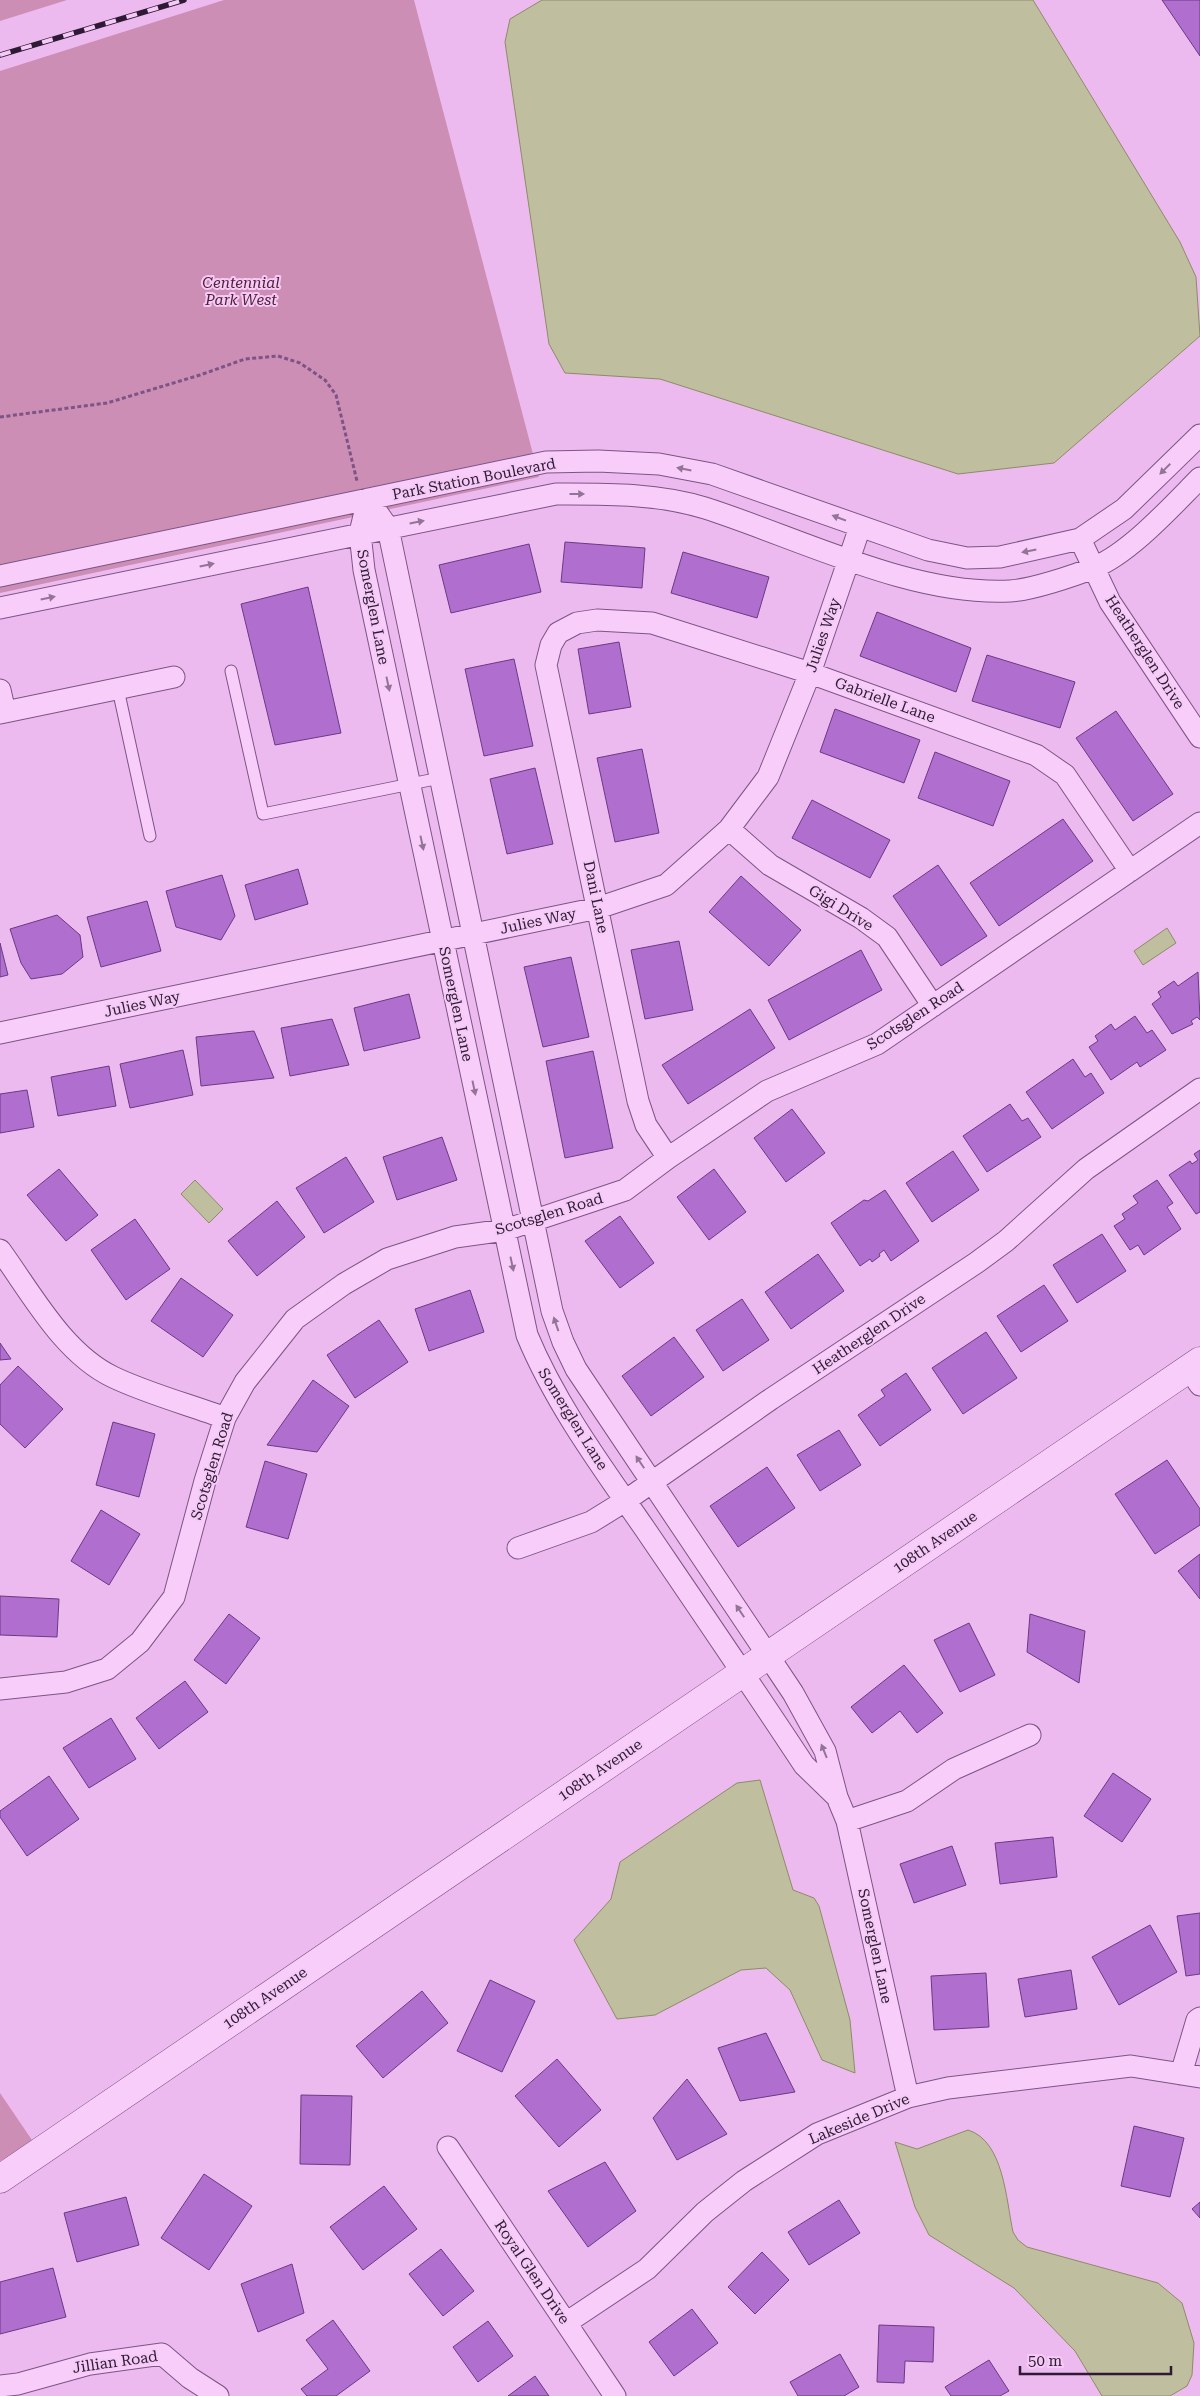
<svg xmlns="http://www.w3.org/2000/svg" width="1200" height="2396" viewBox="0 0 1200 2396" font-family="'Roboto Serif',serif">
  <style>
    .green { fill: #cd8eb5 }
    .water { fill: #bfbe9f; stroke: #8c8c67 }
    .building { fill: #b06ecf; stroke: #6c3986 }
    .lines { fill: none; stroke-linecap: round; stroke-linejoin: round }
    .service-casing { stroke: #7c5486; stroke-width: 13 }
    .minor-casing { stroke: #7c5486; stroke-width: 23 }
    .tertiary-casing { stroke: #7c5486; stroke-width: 29 }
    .path { stroke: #7c5486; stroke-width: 3; stroke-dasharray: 4 2.5; stroke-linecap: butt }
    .service { stroke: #f8cdfa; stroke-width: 11 }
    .minor { stroke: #f8cdfa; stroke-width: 21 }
    .tertiary { stroke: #f8cdfa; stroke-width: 28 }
    .rail-casing { stroke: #2e1a34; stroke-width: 5.5 }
    .rail { stroke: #f5caf6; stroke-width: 4; stroke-dasharray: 11; stroke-linecap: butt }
    .oneway { fill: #937497 }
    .labels { text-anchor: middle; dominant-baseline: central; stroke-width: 4; stroke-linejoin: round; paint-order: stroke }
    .park-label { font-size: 15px; font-style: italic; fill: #512038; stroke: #f5caf6 }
    .street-label { font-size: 15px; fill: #2e1a34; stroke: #f5caf6 }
  </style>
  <rect width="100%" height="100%" fill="#edbaef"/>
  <path class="green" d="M 0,0 L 67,0 L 0,21 Z
    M 224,0 L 414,0 L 539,477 L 0,593 L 0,71 Z
    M 0,2093 L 34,2143 L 0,2161 Z"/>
  <path class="water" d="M 542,0 L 1033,0 L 1180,242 L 1196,277 L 1200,336 L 1054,463 L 958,474 L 660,379 L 565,373 L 549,344 L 505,42 L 510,19 Z
    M 1167,928 L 1176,943 L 1143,965 L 1134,951 Z
    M 195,1180 L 223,1209 L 209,1223 L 181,1194 Z
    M 760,1780 L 793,1890 L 814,1898 L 819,1906 L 850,2020 L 855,2073 L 822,2060 L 790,1990 L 766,1968 L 741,1970 L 655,2015 L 617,2019 L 574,1940 L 611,1899 L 620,1862 L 737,1783 Z
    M 968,2130 C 1004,2141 1006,2200 1013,2232 L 1018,2240 L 1027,2247 L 1158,2283 L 1182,2303 L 1194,2343 L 1192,2375 L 1187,2386 L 1170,2396 L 1102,2396 L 1075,2351 L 1014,2288 L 929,2235 L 915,2207 L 895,2142 L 917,2149 Z"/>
  <path class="building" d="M 1162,0 L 1200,0 L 1200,56 Z
    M 565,542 L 645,548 L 642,588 L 561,582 Z
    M 529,544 L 541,592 L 451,613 L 439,565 Z
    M 683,552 L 769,577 L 757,618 L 671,593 Z
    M 308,587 L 341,733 L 275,745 L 241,604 Z
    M 877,612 L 971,648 L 956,692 L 860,656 Z
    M 619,642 L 631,707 L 589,714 L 578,649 Z
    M 987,655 L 1075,682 L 1060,728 L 972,701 Z
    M 514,659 L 533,746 L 484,756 L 465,669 Z
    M 835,709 L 920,740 L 904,783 L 820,752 Z
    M 1116,711 L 1173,794 L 1133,821 L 1076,738 Z
    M 642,749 L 659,833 L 615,842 L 597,758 Z
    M 935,752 L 1010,781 L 993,826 L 918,798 Z
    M 535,768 L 553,844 L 507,854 L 490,779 Z
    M 812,800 L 890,840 L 870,878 L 792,838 Z
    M 1063,819 L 1093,861 L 999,926 L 970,883 Z
    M 938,865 L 987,936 L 941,966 L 893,896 Z
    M 298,869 L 308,904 L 255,920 L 245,885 Z
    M 222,875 L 235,916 L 221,940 L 176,927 L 166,891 Z
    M 741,876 L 801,930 L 769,966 L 709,912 Z
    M 147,901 L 161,951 L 101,967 L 87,917 Z
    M 57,915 L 80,935 L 83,957 L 62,974 L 31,979 L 21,963 L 10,929 Z
    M 679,941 L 693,1010 L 645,1019 L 631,950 Z
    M 0,943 L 8,975 L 0,977 Z
    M 861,950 L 882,990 L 789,1040 L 768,1000 Z
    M 571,957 L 589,1037 L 543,1047 L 524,967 Z
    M 1198,972 L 1200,1020 L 1197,1017 L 1191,1021 L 1193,1024 L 1172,1034 L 1152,1004 L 1161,997 L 1158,992 L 1174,981 L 1178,986 Z
    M 409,994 L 420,1038 L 364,1051 L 354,1008 Z
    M 750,1009 L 775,1048 L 688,1104 L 662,1065 Z
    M 1135,1016 L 1147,1033 L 1152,1030 L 1166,1050 L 1140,1067 L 1137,1062 L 1111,1080 L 1089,1047 L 1098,1041 L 1095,1036 L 1111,1024 L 1115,1030 Z
    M 332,1019 L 349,1065 L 290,1076 L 281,1028 Z
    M 254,1031 L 274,1078 L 201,1086 L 196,1037 Z
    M 183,1050 L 193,1095 L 130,1108 L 120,1064 Z
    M 593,1051 L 613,1148 L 565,1158 L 546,1061 Z
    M 1073,1059 L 1085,1077 L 1091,1073 L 1104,1093 L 1052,1129 L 1026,1092 Z
    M 109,1066 L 116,1106 L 58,1116 L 51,1077 Z
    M 27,1090 L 34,1127 L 0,1133 L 0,1094 Z
    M 1010,1104 L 1022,1121 L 1028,1118 L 1041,1137 L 987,1172 L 963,1136 Z
    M 792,1109 L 825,1153 L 786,1182 L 754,1138 Z
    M 442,1137 L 457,1180 L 397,1200 L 383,1157 Z
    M 1200,1150 L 1200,1212 L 1196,1214 L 1169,1175 L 1190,1161 L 1192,1164 L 1198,1160 L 1194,1154 Z
    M 953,1151 L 979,1190 L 932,1222 L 906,1183 Z
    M 346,1157 L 374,1202 L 324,1233 L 296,1188 Z
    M 59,1169 L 98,1215 L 66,1241 L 27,1195 Z
    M 714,1169 L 746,1212 L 709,1240 L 677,1197 Z
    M 1157,1180 L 1173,1203 L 1167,1207 L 1181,1229 L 1144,1255 L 1138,1245 L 1130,1250 L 1114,1226 L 1125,1219 L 1122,1214 L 1138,1203 L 1133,1196 Z
    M 885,1190 L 919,1241 L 891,1261 L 884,1250 L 879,1254 L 880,1256 L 872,1262 L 870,1259 L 860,1266 L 831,1223 L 864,1200 L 868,1201 Z
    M 277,1201 L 305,1237 L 257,1276 L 228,1241 Z
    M 620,1216 L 654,1263 L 620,1288 L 585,1241 Z
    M 135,1219 L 170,1269 L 126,1300 L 91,1250 Z
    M 1102,1234 L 1126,1271 L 1077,1303 L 1053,1265 Z
    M 818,1254 L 844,1291 L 791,1329 L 765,1292 Z
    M 181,1278 L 233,1315 L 203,1357 L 151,1321 Z
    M 1044,1285 L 1068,1321 L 1021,1352 L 997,1316 Z
    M 470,1290 L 484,1332 L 429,1351 L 415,1309 Z
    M 742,1299 L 769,1340 L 723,1371 L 696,1330 Z
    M 379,1320 L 408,1362 L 355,1398 L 327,1355 Z
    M 986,1332 L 1017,1378 L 963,1414 L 932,1368 Z
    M 674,1337 L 704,1377 L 651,1416 L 622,1376 Z
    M 0,1343 L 11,1359 L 0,1360 Z
    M 18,1366 L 63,1409 L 25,1448 L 0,1424 L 0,1385 Z
    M 906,1373 L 931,1410 L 880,1446 L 858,1415 L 885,1396 L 881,1390 Z
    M 313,1380 L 349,1406 L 317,1452 L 267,1445 Z
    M 113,1422 L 155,1434 L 139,1497 L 96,1485 Z
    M 839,1430 L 861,1465 L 820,1491 L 797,1455 Z
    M 1167,1460 L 1200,1509 L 1200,1525 L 1155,1554 L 1115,1494 Z
    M 265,1461 L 307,1474 L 288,1539 L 246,1527 Z
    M 767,1467 L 795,1508 L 738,1547 L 710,1506 Z
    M 101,1510 L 140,1534 L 109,1585 L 71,1561 Z
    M 1200,1554 L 1200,1599 L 1178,1571 Z
    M 0,1596 L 59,1599 L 57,1637 L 0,1635 Z
    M 229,1614 L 260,1638 L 226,1684 L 194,1660 Z
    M 1030,1614 L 1085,1631 L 1079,1683 L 1027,1652 Z
    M 969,1623 L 995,1675 L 960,1692 L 934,1640 Z
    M 904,1665 L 943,1713 L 917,1733 L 900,1711 L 872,1733 L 851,1707 Z
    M 185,1681 L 208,1712 L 159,1749 L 136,1718 Z
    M 111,1718 L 136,1759 L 89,1788 L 63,1748 Z
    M 1113,1773 L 1151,1799 L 1122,1842 L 1084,1816 Z
    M 49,1776 L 79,1819 L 27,1856 L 0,1817 L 0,1811 Z
    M 1053,1837 L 1057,1877 L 1000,1884 L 995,1843 Z
    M 952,1846 L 966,1885 L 914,1903 L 900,1864 Z
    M 1200,1913 L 1200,1974 L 1186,1976 L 1177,1916 Z
    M 1150,1925 L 1177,1972 L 1119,2005 L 1092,1957 Z
    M 1071,1970 L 1077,2009 L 1025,2017 L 1018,1979 Z
    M 986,1973 L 989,2027 L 934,2030 L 931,1976 Z
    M 490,1980 L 535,2001 L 502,2072 L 457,2051 Z
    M 422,1991 L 448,2023 L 383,2078 L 356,2046 Z
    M 766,2033 L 795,2092 L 740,2101 L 718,2048 Z
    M 557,2059 L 601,2110 L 559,2147 L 515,2096 Z
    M 687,2079 L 727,2134 L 677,2160 L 653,2118 Z
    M 301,2095 L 352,2096 L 350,2165 L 300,2164 Z
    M 1134,2126 L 1184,2138 L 1170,2197 L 1121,2186 Z
    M 605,2162 L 636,2211 L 588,2247 L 548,2191 Z
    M 204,2174 L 252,2206 L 209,2270 L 161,2238 Z
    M 384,2186 L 417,2229 L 363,2270 L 330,2227 Z
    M 126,2197 L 139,2245 L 77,2262 L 64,2213 Z
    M 839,2200 L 860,2233 L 809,2265 L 788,2232 Z
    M 1200,2202 L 1200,2218 L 1192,2209 Z
    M 441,2249 L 474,2291 L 443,2316 L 409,2274 Z
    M 762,2252 L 789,2280 L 755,2314 L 728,2287 Z
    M 292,2264 L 304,2313 L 258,2332 L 241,2284 Z
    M 53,2268 L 66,2317 L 0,2334 L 0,2282 Z
    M 692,2309 L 718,2343 L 674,2376 L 649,2342 Z
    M 333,2320 L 370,2371 L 336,2396 L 307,2396 L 301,2389 L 328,2369 L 306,2340 Z
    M 488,2321 L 513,2356 L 478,2382 L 453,2347 Z
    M 879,2325 L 934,2327 L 933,2362 L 905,2361 L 904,2383 L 877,2382 Z
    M 840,2354 L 859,2387 L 844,2396 L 798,2396 L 790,2382 Z
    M 989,2360 L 1009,2391 L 1000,2396 L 951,2396 L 945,2387 Z
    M 535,2376 L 549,2396 L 508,2396 Z"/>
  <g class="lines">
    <defs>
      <path id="service" d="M 231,671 L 263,814 L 440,778
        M 118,689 L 150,836"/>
      <path id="minor" d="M 368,499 L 388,528 L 552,1311 L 563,1342 L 576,1369 L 793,1693 L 825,1751 L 837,1797 L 847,1821 L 908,2097
        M 368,499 L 360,533 L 364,570 L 527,1335 C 556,1405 602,1467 645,1529 C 698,1607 752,1686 804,1765 L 837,1797
        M 1080,539 L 1110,602 L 1200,737
        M 0,576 L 546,462 L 598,461 L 659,464 L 712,474 L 928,550 L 967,558 L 1000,557 L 1080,539 L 1124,509 L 1200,435
        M 0,608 L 556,494 C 606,494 656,493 705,508 C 799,538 911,596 1010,591 C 1031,590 1073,576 1093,568 C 1130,553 1172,506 1200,478
        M 0,690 L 5,712 L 0,713
        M 5,712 L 174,677
        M 729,829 L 770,865 L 861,918 L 887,937 L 933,1006
        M 0,1033 L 598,908 L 666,885 L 729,829 L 768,777 L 810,673 L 860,527
        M 668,1158 L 646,1125 L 638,1101 L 546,665 L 551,645 L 558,633 L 577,623 L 597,620 L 652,623 L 810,673 L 1036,755 L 1065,775 L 1130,871
        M 0,1250 C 32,1294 63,1353 113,1377 C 146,1393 190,1405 225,1418
        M 1189,1369 L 1200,1385
        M 518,1548 L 591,1522 L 625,1501 L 771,1399 L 976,1263 L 1006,1241 L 1086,1169 L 1200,1089
        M 0,1689 L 66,1682 L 107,1669 L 140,1642 L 174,1597 L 205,1481 L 225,1418 L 245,1382 L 295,1319 L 344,1284 L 387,1259 L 455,1237 L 505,1230 L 625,1190 L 668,1158 L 767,1091 L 877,1044 L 1200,823
        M 847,1821 L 907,1801 L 954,1769 L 1030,1735
        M 1181,2074 L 1197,2020 L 1200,2018
        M 448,2147 L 615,2396
        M 566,2323 L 647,2269 L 705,2212 L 744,2181 L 817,2134 L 908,2097 L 948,2088 L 1131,2066 L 1200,2077
        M 0,2386 L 18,2384 L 90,2364 L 162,2354 L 190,2378 L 218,2396"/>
      <path id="tertiary" d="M 0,2179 L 1200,1361"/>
    </defs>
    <use href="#service" class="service-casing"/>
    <use href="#minor" class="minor-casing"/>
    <use href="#tertiary" class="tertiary-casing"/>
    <path class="path" d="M 0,417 L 107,403 L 200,375 L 245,359 L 278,356 L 300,363 L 325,380 L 336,395 L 357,481"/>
    <use href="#service" class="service"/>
    <use href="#minor" class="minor"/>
    <use href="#tertiary" class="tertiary"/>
    <defs>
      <path id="rail" d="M 0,55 L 184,0"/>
    </defs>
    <use href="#rail" class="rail-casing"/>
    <use href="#rail" class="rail"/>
  </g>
  <defs><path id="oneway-solid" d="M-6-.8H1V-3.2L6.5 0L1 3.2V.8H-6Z" transform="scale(1.25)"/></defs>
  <g class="oneway">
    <use href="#oneway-solid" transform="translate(684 469) rotate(-169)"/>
    <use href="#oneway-solid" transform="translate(1165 469) rotate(135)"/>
    <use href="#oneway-solid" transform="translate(577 494)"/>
    <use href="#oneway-solid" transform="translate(839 518) rotate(-159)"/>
    <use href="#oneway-solid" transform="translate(417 522) rotate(-11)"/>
    <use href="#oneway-solid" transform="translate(1029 551) rotate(169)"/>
    <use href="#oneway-solid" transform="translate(207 565) rotate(-12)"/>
    <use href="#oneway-solid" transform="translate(48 598) rotate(-12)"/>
    <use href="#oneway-solid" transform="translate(388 684) rotate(78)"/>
    <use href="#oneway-solid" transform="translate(422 843) rotate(78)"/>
    <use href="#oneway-solid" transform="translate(474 1088) rotate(78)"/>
    <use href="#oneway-solid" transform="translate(512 1264) rotate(78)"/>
    <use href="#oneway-solid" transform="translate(556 1324) rotate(-109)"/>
    <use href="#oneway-solid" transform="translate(640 1462) rotate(-124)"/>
    <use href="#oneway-solid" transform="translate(740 1611) rotate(-124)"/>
    <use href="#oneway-solid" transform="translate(824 1751) rotate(-112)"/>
  </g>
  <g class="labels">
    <g class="park-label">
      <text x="241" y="283">Centennial<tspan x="241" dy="17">Park West</tspan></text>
    </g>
    <g class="street-label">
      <text transform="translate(474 479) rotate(-11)">Park Station Boulevard</text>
      <text transform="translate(373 607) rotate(79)">Somerglen Lane</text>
      <text transform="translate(823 635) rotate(-71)">Julies Way</text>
      <text transform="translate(1145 652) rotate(57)">Heatherglen Drive</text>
      <text transform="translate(885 700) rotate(20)">Gabrielle Lane</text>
      <text transform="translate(596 897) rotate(78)">Dani Lane</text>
      <text transform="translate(841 908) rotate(32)">Gigi Drive</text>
      <text transform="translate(538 921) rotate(-12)">Julies Way</text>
      <text transform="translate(142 1004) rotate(-12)">Julies Way</text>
      <text transform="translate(456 1004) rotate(78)">Somerglen Lane</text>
      <text transform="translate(915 1016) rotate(-33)">Scotsglen Road</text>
      <text transform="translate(549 1214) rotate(-17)">Scotsglen Road</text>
      <text transform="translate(869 1334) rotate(-34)">Heatherglen Drive</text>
      <text transform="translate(573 1419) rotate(58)">Somerglen Lane</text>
      <text transform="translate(212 1466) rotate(-73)">Scotsglen Road</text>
      <text transform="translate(935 1542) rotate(-34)">108th Avenue</text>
      <text transform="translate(600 1770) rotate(-34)">108th Avenue</text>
      <text transform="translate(875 1946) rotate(78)">Somerglen Lane</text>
      <text transform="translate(265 1998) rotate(-34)">108th Avenue</text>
      <text transform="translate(859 2119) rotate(-23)">Lakeside Drive</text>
      <text transform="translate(532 2272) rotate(56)">Royal Glen Drive</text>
      <text transform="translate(115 2362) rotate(-8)">Jillian Road</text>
    </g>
  </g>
  <path d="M1020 2366v8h151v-8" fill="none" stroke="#2e1a34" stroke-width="2.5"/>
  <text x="1028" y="2366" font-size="15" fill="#2e1a34" stroke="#f5caf6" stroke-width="4" paint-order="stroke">50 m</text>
</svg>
